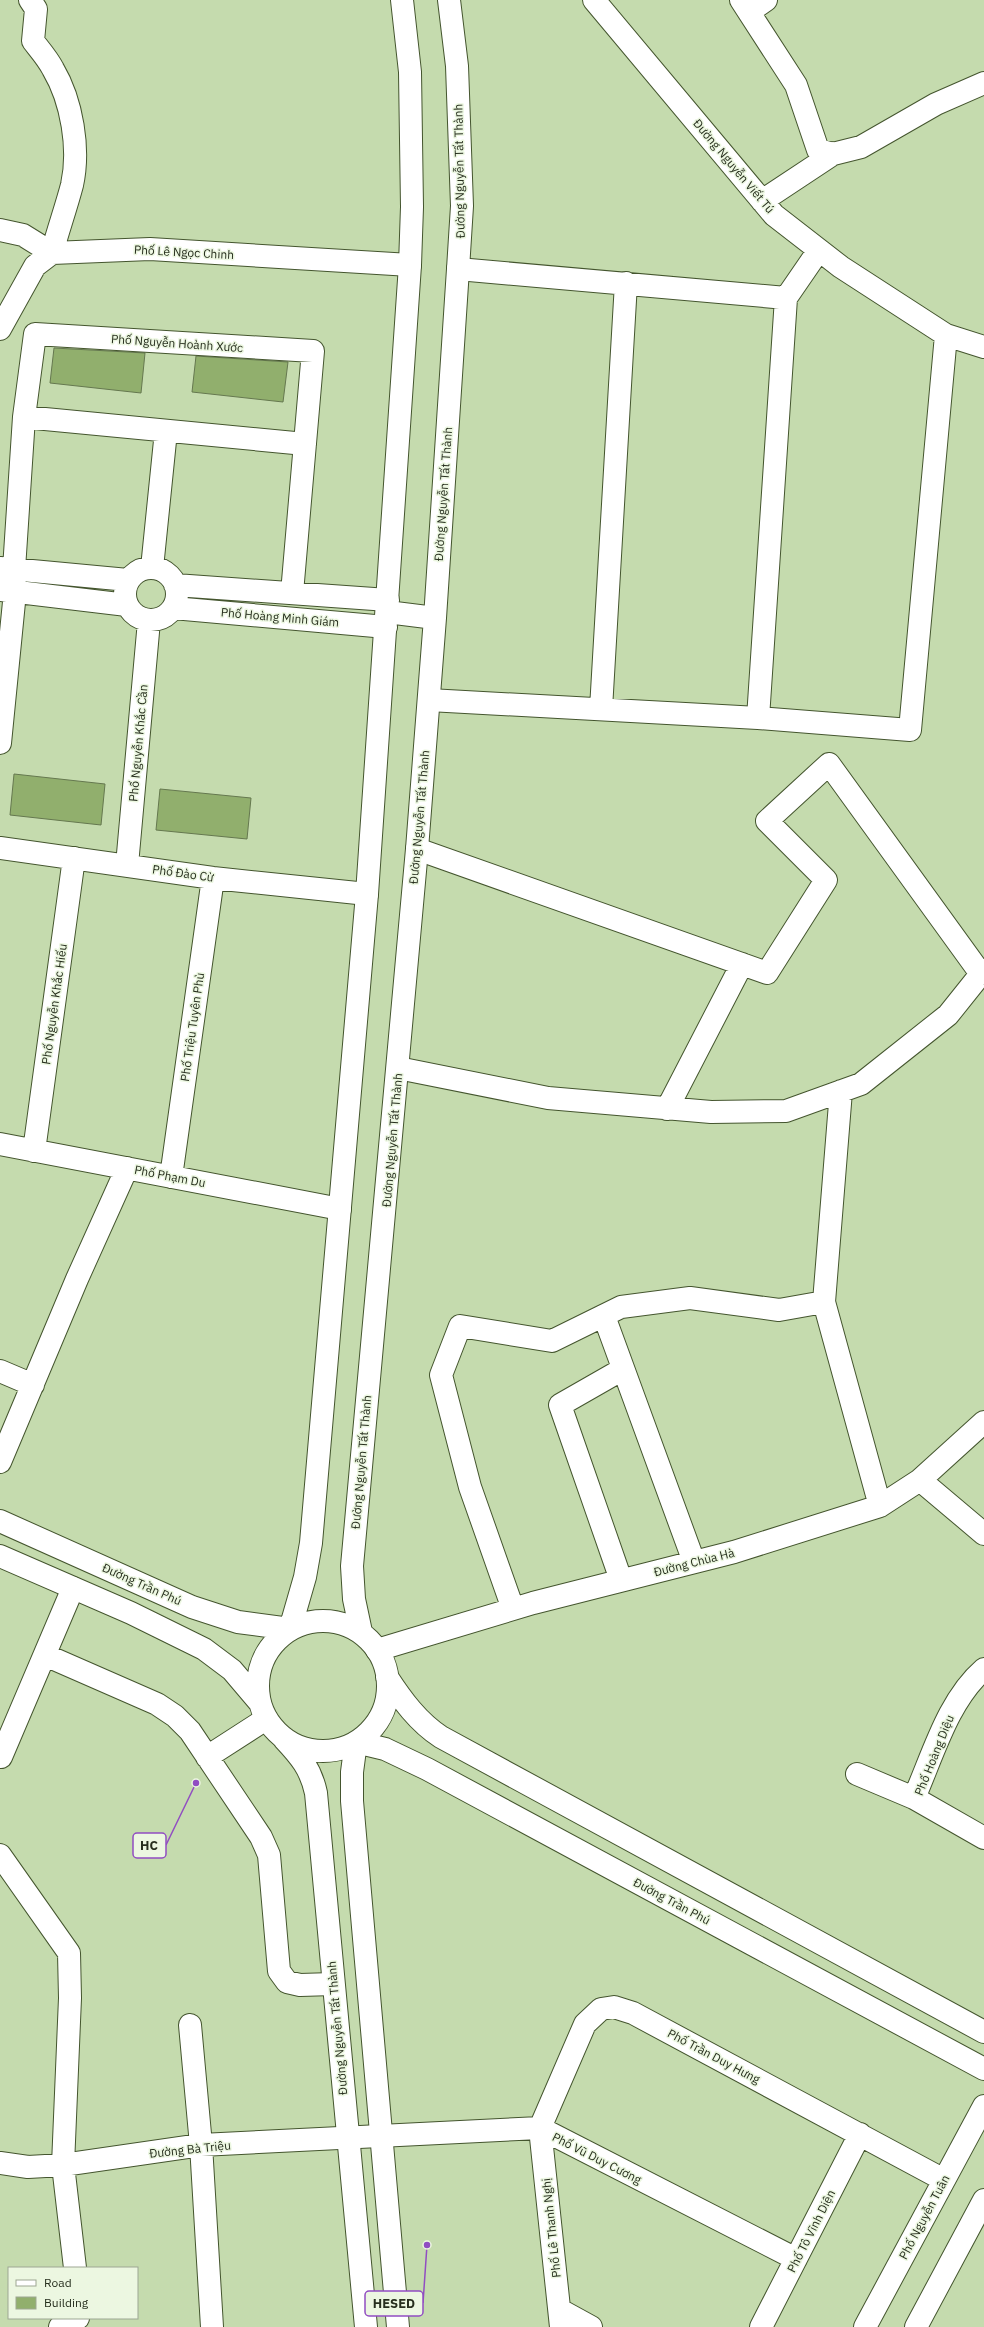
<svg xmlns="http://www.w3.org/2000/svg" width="984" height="2327" viewBox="0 0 984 2327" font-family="'IBM Plex Sans',sans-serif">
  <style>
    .building { fill: #91af6d; stroke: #65784f }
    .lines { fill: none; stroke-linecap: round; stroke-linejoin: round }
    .minor-casing { stroke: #44552e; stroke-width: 24 }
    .major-casing { stroke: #44552e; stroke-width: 24 }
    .minor { stroke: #fff; stroke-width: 22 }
    .major { stroke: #fff; stroke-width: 22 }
    .labels { text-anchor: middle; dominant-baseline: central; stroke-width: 3; stroke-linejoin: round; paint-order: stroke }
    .street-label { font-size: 12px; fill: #272f1e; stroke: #ecf7e1 }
    .leader { fill: none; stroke: #914dc2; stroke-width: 1.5 }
    .callout-dot { fill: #914dc2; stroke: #ecf7e1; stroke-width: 1.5 }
    .callout { fill: #ecf7e1; stroke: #914dc2; stroke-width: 1.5 }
    .callout-label { font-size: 13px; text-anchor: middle; font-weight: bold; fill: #272f1e }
  </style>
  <rect width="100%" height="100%" fill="#c5dbae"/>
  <path class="building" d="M 54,348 L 145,353 L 141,393 L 50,383 Z
    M 196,356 L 288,362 L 283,402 L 192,392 Z
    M 14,774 L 105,784 L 101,825 L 10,815 Z
    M 160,789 L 251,798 L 247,839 L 156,830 Z"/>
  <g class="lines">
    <defs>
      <path id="minor" d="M 594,0 L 774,215 L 841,267 L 946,335 L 984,347
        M 741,0 L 796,85 L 818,150 L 833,154 L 861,147 L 936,104 L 984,83
        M 749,12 L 766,0
        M 762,201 L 833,154
        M 0,230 L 23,235 L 52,253 C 58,230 66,208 72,185 C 80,149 72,101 53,69 C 48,59 40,50 33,41 L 36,9 L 30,0
        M 458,269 L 786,298
        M 0,329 L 35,266 L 52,253 L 150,249 L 410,265
        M 24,417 L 305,444
        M125 594a26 26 0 1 1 52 0a26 26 0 1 1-52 0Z
        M 0,568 L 128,580
        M 152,568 L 166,431
        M 175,585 L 388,600
        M 1,590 L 127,605
        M 173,608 L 386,627
        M 429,700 L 758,718 L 910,730 L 946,335
        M 601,709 L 626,283
        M 758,718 L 786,298 L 819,250
        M 0,743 L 15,592 L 14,569 L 24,417 L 35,334 L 313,351 L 292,593
        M 0,848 L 213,878 L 367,894
        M 417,849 L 767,973 L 826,880 L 767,821 L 829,764 L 981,974
        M 127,865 L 149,621
        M 398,1068 L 548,1098 L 711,1112 L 786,1111 L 861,1084 L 948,1015 L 984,970
        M 841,1091 L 824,1302 L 880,1506
        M 667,1109 L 742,964
        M 0,1144 L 340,1209
        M 34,1151 L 74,858
        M 171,1177 L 213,878
        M 604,1316 L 694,1562
        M 0,1371 L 33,1385
        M 0,1462 L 77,1279 L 127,1168
        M 920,1480 L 984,1534
        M 621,1580 L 560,1405 L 623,1369
        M 513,1609 L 470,1487 L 441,1375 L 460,1326 L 552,1341 L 621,1307 L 690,1298 L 779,1310 L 824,1302
        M 377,1650 L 533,1603 L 734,1552 L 880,1506 L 920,1480 L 984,1422
        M 45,1655 L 157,1704 L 175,1716 L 190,1731 L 261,1837 L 269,1855 L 279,1971 L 287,1982 L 300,1985 L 333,1984
        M 1,1757 L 73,1588
        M 207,1757 L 266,1719
        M 857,1774 L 914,1798 L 984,1838
        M 914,1798 C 933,1755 948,1700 984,1669
        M 0,1855 L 69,1953 L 70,1998 L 63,2165 L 75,2268
        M 190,2025 L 201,2145 L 212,2327
        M 0,2163 L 28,2167 L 63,2165 L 201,2145 L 540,2128 L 796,2259
        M 560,2310 L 591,2327
        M 60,2327 L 78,2318
        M 561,2327 L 540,2128 L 585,2024 L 601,2009 L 614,2007 L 633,2013 L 944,2180
        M 761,2327 L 860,2134
        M 865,2327 L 984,2106
        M 916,2327 L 984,2200"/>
      <path id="major" d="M 387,612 L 435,618
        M 0,1521 L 192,1607 L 238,1622 L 290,1629 L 305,1577 L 311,1543 L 367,894 L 410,265 L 412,207 L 410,72 L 402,0
        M 0,1556 L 131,1613 L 204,1649 L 232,1670 L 260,1703
        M258 1686a65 65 0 1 1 130 0a65 65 0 1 1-130 0Z
        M 361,1632 L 354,1599 L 352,1566 L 417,849 L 435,618 L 458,269 L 462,206 L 457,66 L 449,0
        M 387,1677 C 402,1700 418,1722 441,1737 L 984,2032
        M 284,1739 C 300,1756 311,1769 316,1793 L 366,2327
        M 398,2327 L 352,1801 L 352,1772 L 356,1742 L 385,1749 L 427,1769 L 984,2069"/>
    </defs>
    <use href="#minor" class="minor-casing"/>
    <use href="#major" class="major-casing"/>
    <use href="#minor" class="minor"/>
    <use href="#major" class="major"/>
  </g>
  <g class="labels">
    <g class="street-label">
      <text transform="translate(734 166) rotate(50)">Đường Nguyễn Viết Tú</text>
      <text transform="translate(459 171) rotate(-91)">Đường Nguyễn Tất Thành</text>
      <text transform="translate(184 252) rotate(3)">Phố Lê Ngọc Chinh</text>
      <text transform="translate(177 343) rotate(4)">Phố Nguyễn Hoành Xước</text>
      <text transform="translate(443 494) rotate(-86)">Đường Nguyễn Tất Thành</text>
      <text transform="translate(280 617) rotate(5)">Phố Hoàng Minh Giám</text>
      <text transform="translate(138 743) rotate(-85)">Phố Nguyễn Khắc Cần</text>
      <text transform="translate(419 817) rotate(-85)">Đường Nguyễn Tất Thành</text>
      <text transform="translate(183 873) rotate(8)">Phố Đào Cừ</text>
      <text transform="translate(54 1004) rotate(-82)">Phố Nguyễn Khắc Hiếu</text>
      <text transform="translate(192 1027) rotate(-82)">Phố Triệu Tuyên Phù</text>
      <text transform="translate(392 1140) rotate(-85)">Đường Nguyễn Tất Thành</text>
      <text transform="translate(170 1176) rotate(11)">Phố Phạm Du</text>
      <text transform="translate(361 1462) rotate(-85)">Đường Nguyễn Tất Thành</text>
      <text transform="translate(694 1562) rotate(-14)">Đường Chùa Hà</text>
      <text transform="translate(142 1584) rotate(24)">Đường Trần Phú</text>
      <text transform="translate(934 1755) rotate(-68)">Phố Hoàng Diệu</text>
      <text transform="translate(672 1901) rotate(28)">Đường Trần Phú</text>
      <text transform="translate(337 2028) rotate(-95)">Đường Nguyễn Tất Thành</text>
      <text transform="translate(714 2056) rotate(28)">Phố Trần Duy Hưng</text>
      <text transform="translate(190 2149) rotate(-6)">Đường Bà Triệu</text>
      <text transform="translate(597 2158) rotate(27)">Phố Vũ Duy Cương</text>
      <text transform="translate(924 2217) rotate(-62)">Phố Nguyễn Tuân</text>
      <text transform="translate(551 2228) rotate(-96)">Phố Lê Thanh Nghị</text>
      <text transform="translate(811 2231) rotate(-63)">Phố Tô Vĩnh Diện</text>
    </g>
  </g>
  <path class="leader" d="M196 1783L166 1845M427 2245L423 2303"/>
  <g class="callout-dot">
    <circle cx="196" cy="1783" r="4"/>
    <circle cx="427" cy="2245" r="4"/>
  </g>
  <g class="callout">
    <rect x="133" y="1833" width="33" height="25" rx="4"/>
    <rect x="365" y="2291" width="58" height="25" rx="4"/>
  </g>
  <g class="callout-label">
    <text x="149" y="1850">HC</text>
    <text x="394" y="2308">HESED</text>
  </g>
  <rect x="8" y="2267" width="130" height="52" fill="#ecf7e1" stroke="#9da793"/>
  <rect x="16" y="2280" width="20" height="6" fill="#ffffff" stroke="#9da793"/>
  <text x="44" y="2287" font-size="12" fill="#272f1e">Road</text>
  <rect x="16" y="2297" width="20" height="12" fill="#91af6d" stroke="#9da793"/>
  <text x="44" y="2307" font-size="12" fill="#272f1e">Building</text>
</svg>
